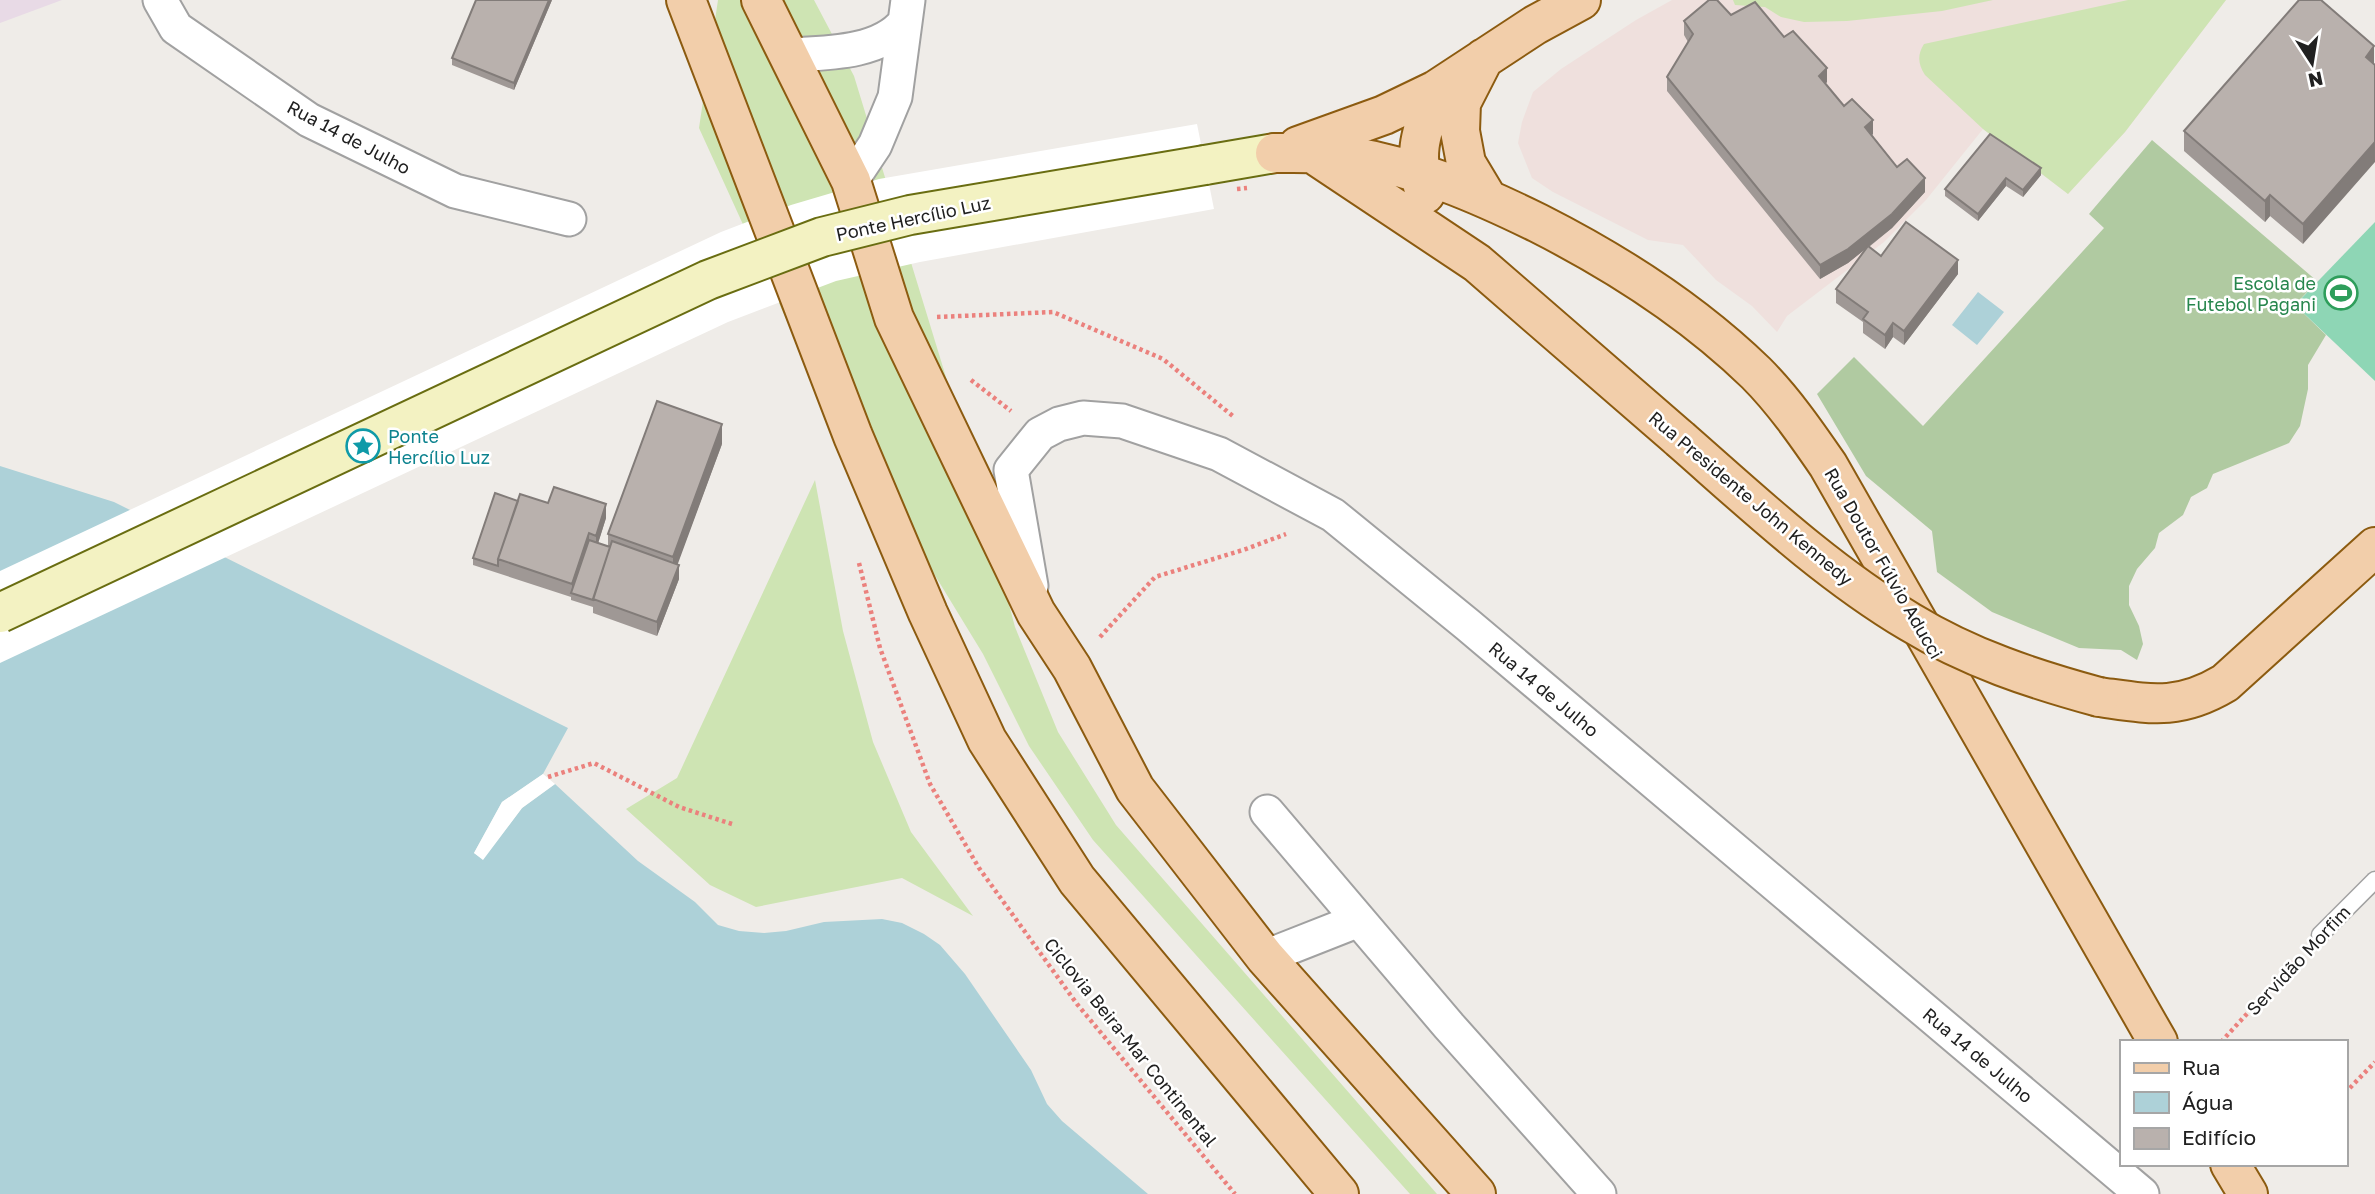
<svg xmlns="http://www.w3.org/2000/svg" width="2375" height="1194" viewBox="0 0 2375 1194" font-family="'Golos Text',sans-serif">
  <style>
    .industrial { fill: #e8dae6 }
    .military { fill: #efe0dd }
    .grass { fill: #cee4b3 }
    .forest { fill: #b0caa1 }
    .pitch { fill: #8ed6b5 }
    .water { fill: #add1d8 }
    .pier { fill: #fff }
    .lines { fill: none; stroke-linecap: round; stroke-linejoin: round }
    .service-casing { stroke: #a1a1a1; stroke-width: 19 }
    .minor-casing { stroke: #a1a1a1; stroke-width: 37 }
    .secondary-casing { stroke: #696d11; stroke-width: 42 }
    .primary-casing { stroke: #8c5b10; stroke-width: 42 }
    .path { stroke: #eb817d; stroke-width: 4.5; stroke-dasharray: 3.5 3.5; stroke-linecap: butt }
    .service { stroke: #fff; stroke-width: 16 }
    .minor { stroke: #fff; stroke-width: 33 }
    .secondary { stroke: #f3f2c2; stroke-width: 38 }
    .primary { stroke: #f2ceaa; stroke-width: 38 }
    .secondary-bridge-casing { stroke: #696d11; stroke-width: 42; stroke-linecap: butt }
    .primary-bridge-casing { stroke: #8c5b10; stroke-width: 42; stroke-linecap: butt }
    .path-bridge { stroke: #eb817d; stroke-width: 4.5; stroke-dasharray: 3.5 3.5; stroke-linecap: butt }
    .secondary-bridge { stroke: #f3f2c2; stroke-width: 38 }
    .primary-bridge { stroke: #f2ceaa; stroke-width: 38 }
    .wall { fill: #9f9895 }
    .shaded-wall { fill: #827c79 }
    .building { fill: #b9b1ad; stroke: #827c79; stroke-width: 2 }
    .labels { text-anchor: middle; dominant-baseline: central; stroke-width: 5; stroke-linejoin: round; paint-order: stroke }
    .street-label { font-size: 18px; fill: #202020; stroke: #fff }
    .leisure-label { font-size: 18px; fill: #27864d; stroke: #fff; text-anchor: end }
    .culture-label { font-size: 18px; fill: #0d838f; stroke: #fff; text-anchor: start }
  </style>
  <rect width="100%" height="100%" fill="#efece8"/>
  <path class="industrial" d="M 0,0 L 62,0 L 0,23 Z"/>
  <path class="military" d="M 1672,0 L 2226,0 L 2125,132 L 2068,194 L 1983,129 L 1926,200 L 1884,242 L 1787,316 L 1777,332 L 1752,306 L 1716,280 L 1683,245 L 1648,240 L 1553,192 L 1532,178 L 1518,143 L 1522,122 L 1533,92 L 1561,69 L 1636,20 Z"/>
  <path class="grass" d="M 718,0 L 814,0 L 854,76 L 964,436 L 1015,627 L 1058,732 L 1116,825 L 1437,1194 L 1410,1194 L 1093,840 L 1029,746 L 983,654 L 809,369 L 699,128 Z
    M 1733,0 L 1993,0 L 1942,11 L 1847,21 L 1804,22 L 1781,17 L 1765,7 L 1735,5 Z
    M 2128,0 L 2226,0 L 2125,132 L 2068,194 L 1983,129 L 1925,75 C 1918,64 1917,55 1924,44 Z
    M 815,480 L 843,631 L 873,742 L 911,832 L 973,916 L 902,878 L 756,907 L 710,885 L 626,809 L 677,778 Z"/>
  <path class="forest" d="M 2152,140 L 2317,281 L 2295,305 L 2326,335 L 2308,365 L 2308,389 L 2300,426 L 2289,443 L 2213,474 L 2207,488 L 2191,497 L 2183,515 L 2159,533 L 2155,548 L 2137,569 L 2129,586 L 2129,605 L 2139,626 L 2143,644 L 2137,660 L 2121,650 L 2079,648 L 1992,612 L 1937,572 L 1932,531 L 1866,476 L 1817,394 L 1854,357 L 1923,426 L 2104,228 L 2089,214 Z"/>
  <path class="pitch" d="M 2375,222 L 2375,381 L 2295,305 Z"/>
  <path class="water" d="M 1978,292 L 2004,312 L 1977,345 L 1952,325 Z
    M 0,466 L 114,502 L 568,728 L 543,774 L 502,802 L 474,853 L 483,859 L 522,808 L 555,784 L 638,861 L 695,902 L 718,925 L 739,931 L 764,933 L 786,931 L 824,922 L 882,919 L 902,923 L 924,934 L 940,945 L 965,974 L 1031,1070 L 1047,1104 L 1062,1121 L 1148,1194 L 0,1194 Z"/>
  <path class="pier" d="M 1197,124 L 1214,209 L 920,262 L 836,281 L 728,322 L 0,663 L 0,571 L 721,232 L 791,205 L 879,179 Z
    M 543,774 L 555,784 L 522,808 L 483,860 L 474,853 L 502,802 Z"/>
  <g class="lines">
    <defs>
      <path id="service" d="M 2320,935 L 2375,880"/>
      <path id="minor" d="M 160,0 L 176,28 L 309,120 L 455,191 L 569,219
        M 790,55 C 827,53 881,53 905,22
        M 851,181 L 875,145 L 895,97 L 908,0
        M 1031,586 L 1011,470 L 1040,434 L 1059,424 L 1083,418 L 1122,421 L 1219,454 L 1333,515 L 1468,625 L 2142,1194
        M 1267,812 L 1449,1026 L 1599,1194
        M 1265,957 L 1359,920"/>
      <path id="secondary" d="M 1205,165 L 1275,153"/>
      <path id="primary" d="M 686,0 L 853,436 L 928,613 L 987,740 L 1077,880 L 1339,1194
        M 761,0 L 851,181 L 894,318 L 1036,613 L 1072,668 L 1135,789 L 1265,957 L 1476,1194
        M 1484,58 L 1461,103 L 1460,131 L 1466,163 L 1487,198
        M 1298,146 L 1384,115 L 1436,90 L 1535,25 L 1581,0
        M 1275,153 C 1299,153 1324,152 1349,156 C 1416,167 1477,193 1538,223 C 1617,263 1692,311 1756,373 C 1783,400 1806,433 1828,465 L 2158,1042
        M 1318,157 L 1477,263 L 1680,439
        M 1425,194 C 1412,151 1422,131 1436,90
        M 2099,697 C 2150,704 2178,711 2225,683 L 2375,547
        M 2230,1164 L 2248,1194"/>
    </defs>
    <use href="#service" class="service-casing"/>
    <use href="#minor" class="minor-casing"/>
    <use href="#secondary" class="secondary-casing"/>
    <use href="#primary" class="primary-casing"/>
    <path class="path" d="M 937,317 L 1053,312 L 1163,359 L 1234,417
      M 971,380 L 1011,411
      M 859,563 L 880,648 L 930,784 L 979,868 L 1077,1004 L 1235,1194
      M 1100,637 L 1155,577 L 1246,549 L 1286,534
      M 548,777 L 594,763 L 679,807 L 732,824
      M 2221,1042 L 2301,955
      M 2345,1093 L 2375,1062"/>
    <use href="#service" class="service"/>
    <use href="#minor" class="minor"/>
    <use href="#secondary" class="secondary"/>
    <use href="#primary" class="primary"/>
    <defs>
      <path id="secondary-bridge" d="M 0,613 L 708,280 L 822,237 L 910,215 L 1205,165"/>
      <path id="primary-bridge" d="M 1680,439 C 1753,503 1826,572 1910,622 C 1969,658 2033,679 2099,697"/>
    </defs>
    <use href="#secondary-bridge" class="secondary-bridge-casing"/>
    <use href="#primary-bridge" class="primary-bridge-casing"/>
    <path class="path-bridge" d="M 1237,189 L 1247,188"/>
    <use href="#secondary-bridge" class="secondary-bridge"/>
    <use href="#primary-bridge" class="primary-bridge"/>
  </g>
  <path class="wall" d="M 552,0 L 514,90 L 452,65 L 452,58 Z
    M 2321,0 L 2303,244 L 2270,216 L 2265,222 L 2184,151 L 2184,131 Z
    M 1731,15 L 1784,37 L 1827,82 L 1825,84 L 1844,106 L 1873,134 L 1872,135 L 1897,167 L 1925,192 L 1892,228 L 1869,247 L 1881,256 L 1958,274 L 1904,345 L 1893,337 L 1885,349 L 1863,333 L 1863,322 L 1836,303 L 1836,289 L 1865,249 L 1848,263 L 1820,279 L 1667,91 L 1667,77 L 1688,42 L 1684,35 L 1684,21 Z
    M 1990,134 L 2041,175 L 2023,197 L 2006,186 L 1978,221 L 1945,196 L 1945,189 Z
    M 722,444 L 677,564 L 679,579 L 657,636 L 593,613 L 593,607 L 571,600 L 571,597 L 473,565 L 473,558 L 518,501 L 606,518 L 598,543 L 608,546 L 608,534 Z"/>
  <path class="shaded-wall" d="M 549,0 L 552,0 L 514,90 L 514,83 Z
    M 2374,46 L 2374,66 L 2366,57 Z
    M 1827,68 L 1827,82 L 1819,90 L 1819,76 Z
    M 1873,120 L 1873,134 L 1865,141 L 1865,127 Z
    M 2375,142 L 2375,162 L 2303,244 L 2303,224 Z
    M 2041,168 L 2041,175 L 2023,197 L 2023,190 Z
    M 1925,178 L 1925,192 L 1892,228 L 1848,263 L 1820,279 L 1820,265 Z
    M 2006,178 L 2006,186 L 1978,221 L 1978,214 Z
    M 2270,195 L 2270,216 L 2265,222 L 2265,201 Z
    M 1958,260 L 1958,274 L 1904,345 L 1904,331 Z
    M 1893,323 L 1893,337 L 1885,349 L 1885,335 Z
    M 722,424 L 722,444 L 673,577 L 673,557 Z
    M 606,504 L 606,518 L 596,550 L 596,536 Z
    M 589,533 L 589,547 L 572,593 L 572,584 Z
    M 679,565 L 679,579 L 657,636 L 657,622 Z"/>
  <path class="building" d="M 476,0 L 549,0 L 514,83 L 452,58 Z
    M 1709,0 L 1717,0 L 1731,15 L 1755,2 L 1784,37 L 1793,31 L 1827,68 L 1819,76 L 1844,106 L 1852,99 L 1873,120 L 1865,127 L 1897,167 L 1907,159 L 1925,178 L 1892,214 L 1848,249 L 1820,265 L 1667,77 L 1693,34 L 1684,21 Z
    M 2299,0 L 2321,0 L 2374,46 L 2366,57 L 2375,65 L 2375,142 L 2303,224 L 2270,195 L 2265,201 L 2184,131 Z
    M 1990,134 L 2041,168 L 2023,190 L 2006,178 L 1978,214 L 1945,189 Z
    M 1906,222 L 1958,260 L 1904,331 L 1893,323 L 1885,335 L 1863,319 L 1868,312 L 1836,289 L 1868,246 L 1881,256 Z
    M 657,401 L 722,424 L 673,557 L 608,534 Z
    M 554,487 L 606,504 L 596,536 L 589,533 L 572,584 L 498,559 L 520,494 L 548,503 Z
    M 495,493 L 518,501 L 498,559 L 498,566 L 473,558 Z
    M 589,540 L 610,547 L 593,600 L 571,593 Z
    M 612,541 L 679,565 L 657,622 L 593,599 Z"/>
  <defs>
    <symbol id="stadium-ring" viewBox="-11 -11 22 22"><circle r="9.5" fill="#fff" stroke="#2e9e5b" stroke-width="1.5"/><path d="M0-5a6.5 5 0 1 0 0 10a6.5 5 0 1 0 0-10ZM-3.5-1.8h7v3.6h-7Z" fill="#2e9e5b"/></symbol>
    <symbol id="sight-ring" viewBox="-11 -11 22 22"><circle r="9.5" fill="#fff" stroke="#0f9aa8" stroke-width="1.5"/><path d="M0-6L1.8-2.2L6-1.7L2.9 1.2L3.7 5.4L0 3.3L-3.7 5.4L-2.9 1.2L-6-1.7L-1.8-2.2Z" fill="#0f9aa8"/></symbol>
  </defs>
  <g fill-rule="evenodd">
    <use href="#stadium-ring" x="2322" y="274" width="38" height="38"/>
    <use href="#sight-ring" x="344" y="427" width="38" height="38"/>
  </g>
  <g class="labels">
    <g class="street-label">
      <text transform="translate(349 137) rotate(28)">Rua 14 de Julho</text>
      <text transform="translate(913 218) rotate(-12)">Ponte Hercílio Luz</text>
      <text transform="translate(1751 498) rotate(40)">Rua Presidente John Kennedy</text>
      <text transform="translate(1884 563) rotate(60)">Rua Doutor Fúlvio Aducci</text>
      <text transform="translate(1544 689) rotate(40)">Rua 14 de Julho</text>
      <text transform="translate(2298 960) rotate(-47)">Servidão Morfim</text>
      <text transform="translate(1131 1042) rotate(51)">Ciclovia Beira-Mar Continental</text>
      <text transform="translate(1978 1055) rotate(40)">Rua 14 de Julho</text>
    </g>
    <g class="leisure-label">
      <text x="2316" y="283">Escola de<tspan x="2316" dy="21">Futebol Pagani</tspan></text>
    </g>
    <g class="culture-label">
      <text x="388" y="436">Ponte<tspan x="388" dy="21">Hercílio Luz</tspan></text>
    </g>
  </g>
  <rect x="2120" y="1040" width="228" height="126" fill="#ffffff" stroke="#a6a6a6" stroke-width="2"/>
  <rect x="2134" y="1063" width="35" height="10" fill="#f2ceaa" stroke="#a6a6a6" stroke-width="2"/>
  <text x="2182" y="1075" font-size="21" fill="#202020">Rua</text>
  <rect x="2134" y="1092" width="35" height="21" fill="#add1d8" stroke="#a6a6a6" stroke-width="2"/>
  <text x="2182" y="1110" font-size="21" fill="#202020">Água</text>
  <rect x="2134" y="1128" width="35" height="21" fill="#b9b1ad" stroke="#a6a6a6" stroke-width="2"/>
  <text x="2182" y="1145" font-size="21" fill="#202020">Edifício</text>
  <g transform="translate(2312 63) rotate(168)" stroke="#ffffff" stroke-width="5" paint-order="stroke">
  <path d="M0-5L12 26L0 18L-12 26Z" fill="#202020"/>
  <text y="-10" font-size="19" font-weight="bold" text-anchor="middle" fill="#202020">N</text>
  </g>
</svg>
